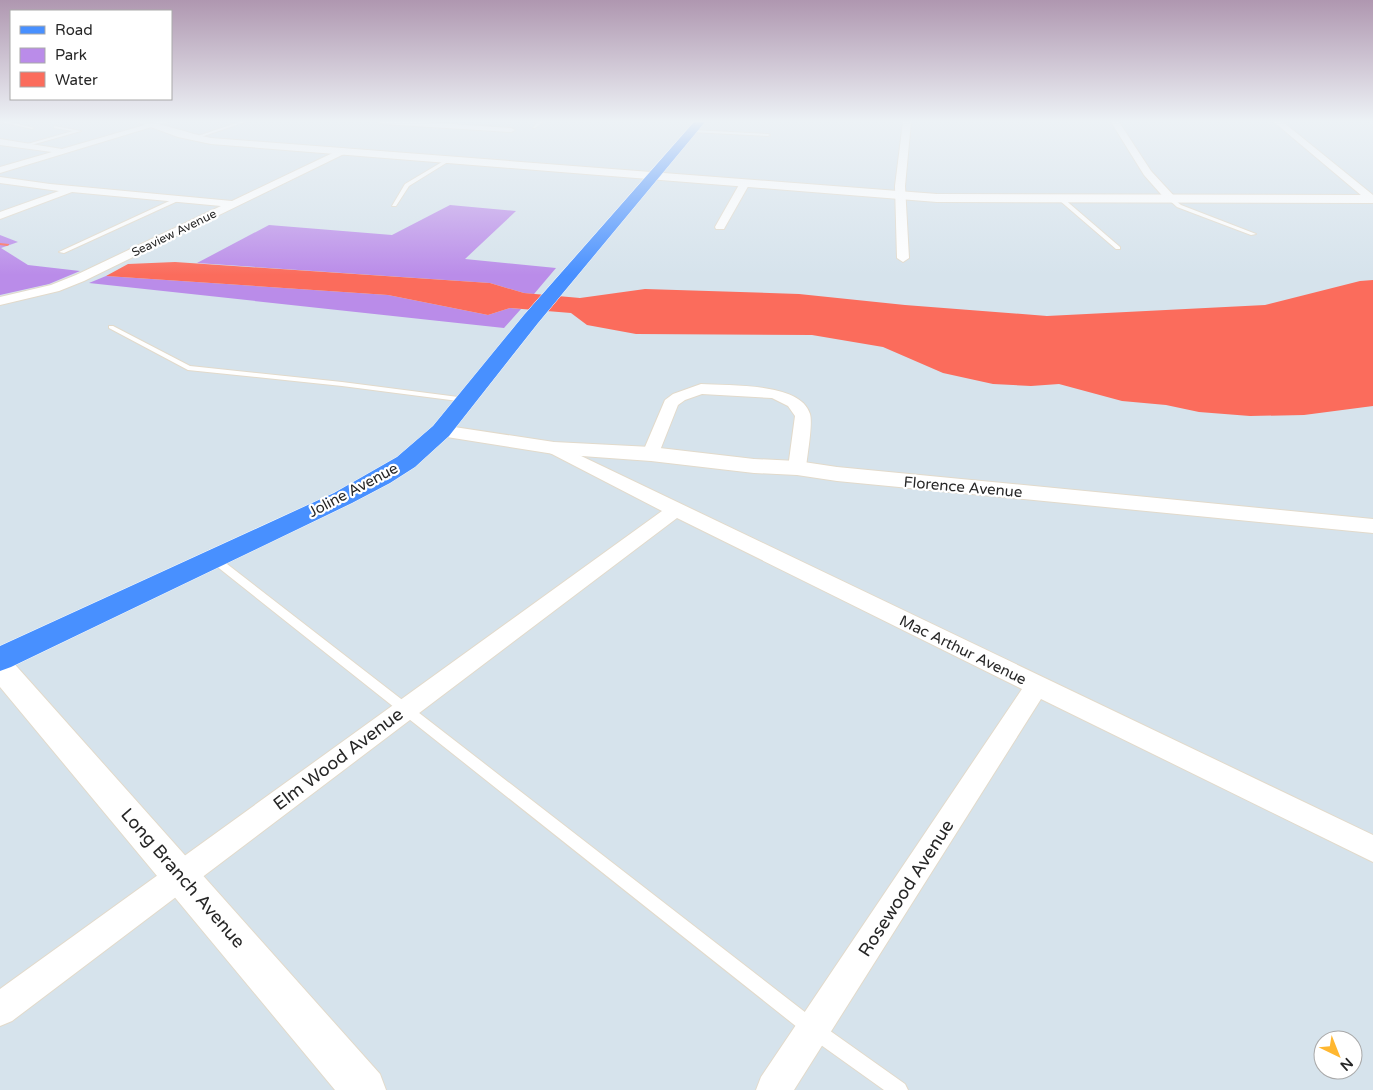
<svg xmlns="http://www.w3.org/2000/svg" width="1373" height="1090" viewBox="0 0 1373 1090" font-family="'Varela Round',sans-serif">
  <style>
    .green { fill: #ba8ce9 }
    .water { fill: #fb6c5c }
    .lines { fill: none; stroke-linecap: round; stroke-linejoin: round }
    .stream { fill: #fb6c5c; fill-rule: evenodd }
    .service-casing { stroke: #e2dacb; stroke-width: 2 }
    .minor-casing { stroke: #e2dacb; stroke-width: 2 }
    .tertiary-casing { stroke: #e2dacb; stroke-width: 2 }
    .primary-casing { stroke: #fff; stroke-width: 1 }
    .service { fill: #fff; fill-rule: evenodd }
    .minor { fill: #fff; fill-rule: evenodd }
    .tertiary { fill: #fff; fill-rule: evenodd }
    .primary { fill: #4890ff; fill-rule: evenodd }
    .labels { text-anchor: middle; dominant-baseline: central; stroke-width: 4.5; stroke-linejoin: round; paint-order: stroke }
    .far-street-label { font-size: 12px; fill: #272727; stroke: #fff }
    .street-label { font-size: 15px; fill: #272727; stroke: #fff }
    .near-street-label { font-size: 18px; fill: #272727; stroke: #fff }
  </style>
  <rect width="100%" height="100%" fill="#d6e3ec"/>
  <path class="green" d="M 450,205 L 516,211 L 465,259 L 556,268 L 534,294 L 524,293 L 490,283 L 197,263 L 269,225 L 392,235 Z
    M 0,235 L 18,242 L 1,248 L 28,265 L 80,271 L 49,284 L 0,295 Z
    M 106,276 L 388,295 L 488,315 L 510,308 L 521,309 L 504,328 L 89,283 Z"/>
  <path class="water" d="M 175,262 L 490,283 L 524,293 L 580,298 L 645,289 L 799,294 L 905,305 L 1047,316 L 1265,305 L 1360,281 L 1373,280 L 1373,406 L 1304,415 L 1250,416 L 1199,412 L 1166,405 L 1122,401 L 1059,384 L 1031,386 L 993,384 L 943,373 L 883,347 L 812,335 L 636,334 L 587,325 L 571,313 L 510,308 L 488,315 L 388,295 L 106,276 L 128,264 Z"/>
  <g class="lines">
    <path class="stream" d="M 0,243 L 9,244 L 9,245 L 7,246 L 0,245 Z"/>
    <defs>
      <path id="service" d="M 1,122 L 9,122 L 34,128 L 32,129 Z
        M 239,122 L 245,122 L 195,139 L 192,138 Z
        M 538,122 L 543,122 L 535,128 L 533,128 Z
        M 54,126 L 81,131 L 24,147 L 24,145 L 73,131 L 54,128 Z
        M 693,130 L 768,134 L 770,135 L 768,136 L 692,132 Z
        M 447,159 L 451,160 L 409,186 L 396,206 L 392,206 L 405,184 Z
        M 178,197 L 180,200 L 64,253 L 59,252 Z
        M 1171,197 L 1181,205 L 1256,234 L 1251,235 L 1177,207 L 1168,199 Z
        M 1059,198 L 1063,198 L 1120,247 L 1120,249 L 1116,249 L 1059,200 Z
        M 109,326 L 113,326 L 190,366 L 342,382 L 466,398 L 470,400 L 466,402 L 342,386 L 188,370 L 109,328 Z
        M 214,556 L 218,557 L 819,1023 L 905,1084 L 908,1090 L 884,1090 L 807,1035 L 210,561 L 209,559 L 210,557 Z"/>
      <path id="minor" d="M 155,122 L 168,122 L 0,173 L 0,167 L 52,152 L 0,145 L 0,139 L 62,149 Z
        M 379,122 L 423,122 L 511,128 L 515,130 L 511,132 L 383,124 Z
        M 903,122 L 911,122 L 905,186 L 909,258 L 903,262 L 897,258 L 895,186 Z
        M 1111,122 L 1119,122 L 1151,171 L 1175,197 L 1175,201 L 1167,201 L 1144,175 Z
        M 1274,122 L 1283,122 L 1373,195 L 1373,202 L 1368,201 Z
        M 343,148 L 346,149 L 346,153 L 84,281 L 59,291 L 0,305 L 0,297 L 51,285 L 76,275 L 221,206 L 72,192 L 0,219 L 0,212 L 59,191 L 0,183 L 0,177 L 50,184 L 232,201 Z
        M 745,180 L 750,183 L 725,227 L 724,229 L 716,229 L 715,227 L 740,183 Z
        M 701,384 C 729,386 801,382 810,414 C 813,424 807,456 806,468 L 803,472 L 797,473 L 791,472 L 788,468 L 795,416 L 788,406 L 772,398 L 702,394 L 685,400 L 678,405 L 657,458 L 651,459 L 645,458 L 642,454 L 665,400 L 673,394 Z
        M 554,443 L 1373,835 L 1373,862 L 1041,699 L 794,1090 L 756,1090 L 761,1077 L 1022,689 L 677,518 L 12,1021 L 0,1026 L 0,989 L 662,511 L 548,452 L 545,448 L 548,444 Z"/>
      <path id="tertiary" d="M 137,122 C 162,122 186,133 211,138 L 937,194 L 1373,195 L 1373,203 L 937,202 L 211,144 L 178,137 Z
        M 441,425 L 554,442 L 651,447 L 754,459 L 797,461 L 837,467 L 1373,519 L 1373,533 L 837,481 L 797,475 L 754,473 L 651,461 L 554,454 L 434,435 L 431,431 L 434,427 Z
        M 0,656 L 10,659 L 380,1074 L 386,1090 L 335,1090 L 0,687 Z"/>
      <path id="primary" d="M 694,122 L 705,122 L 538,323 L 449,436 L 415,467 L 390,483 L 352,503 L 11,667 L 0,671 L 0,646 L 334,493 L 397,457 L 433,426 L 524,315 Z"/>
    </defs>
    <use href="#service" class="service-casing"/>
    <use href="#minor" class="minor-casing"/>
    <use href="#tertiary" class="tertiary-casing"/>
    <use href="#primary" class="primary-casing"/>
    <use href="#service" class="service"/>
    <use href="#minor" class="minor"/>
    <use href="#tertiary" class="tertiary"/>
    <use href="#primary" class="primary"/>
  </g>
  <linearGradient id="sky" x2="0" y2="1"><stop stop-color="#af97b0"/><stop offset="0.44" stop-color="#edf2f6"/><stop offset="1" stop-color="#edf2f6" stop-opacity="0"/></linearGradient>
  <rect width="1373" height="275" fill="url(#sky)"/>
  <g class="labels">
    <g class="far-street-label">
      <text transform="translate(174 233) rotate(-26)">Seaview Avenue</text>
    </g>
    <g class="street-label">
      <text transform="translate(963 487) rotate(5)">Florence Avenue</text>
      <text transform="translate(353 490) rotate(-28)">Joline Avenue</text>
      <text transform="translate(963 650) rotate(26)">Mac Arthur Avenue</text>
    </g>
    <g class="near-street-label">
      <text transform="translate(338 759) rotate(-37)">Elm Wood Avenue</text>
      <text transform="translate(183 878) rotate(49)">Long Branch Avenue</text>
      <text transform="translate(906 888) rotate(-57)">Rosewood Avenue</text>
    </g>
  </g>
  <rect x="10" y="10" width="162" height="90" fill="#ffffff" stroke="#a9a9a9"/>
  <rect x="20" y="26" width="25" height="8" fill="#4890ff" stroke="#a9a9a9"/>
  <text x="55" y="35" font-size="15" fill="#272727">Road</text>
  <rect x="20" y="48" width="25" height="15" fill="#ba8ce9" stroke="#a9a9a9"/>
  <text x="55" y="60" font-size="15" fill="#272727">Park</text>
  <rect x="20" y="72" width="25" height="15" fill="#fb6c5c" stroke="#a9a9a9"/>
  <text x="55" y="85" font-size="15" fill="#272727">Water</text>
  <g transform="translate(1338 1055) rotate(137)"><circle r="24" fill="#ffffff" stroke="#a9a9a9"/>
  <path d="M0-4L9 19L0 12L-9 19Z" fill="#ffb730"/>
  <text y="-8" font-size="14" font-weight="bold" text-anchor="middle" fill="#272727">N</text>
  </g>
</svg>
